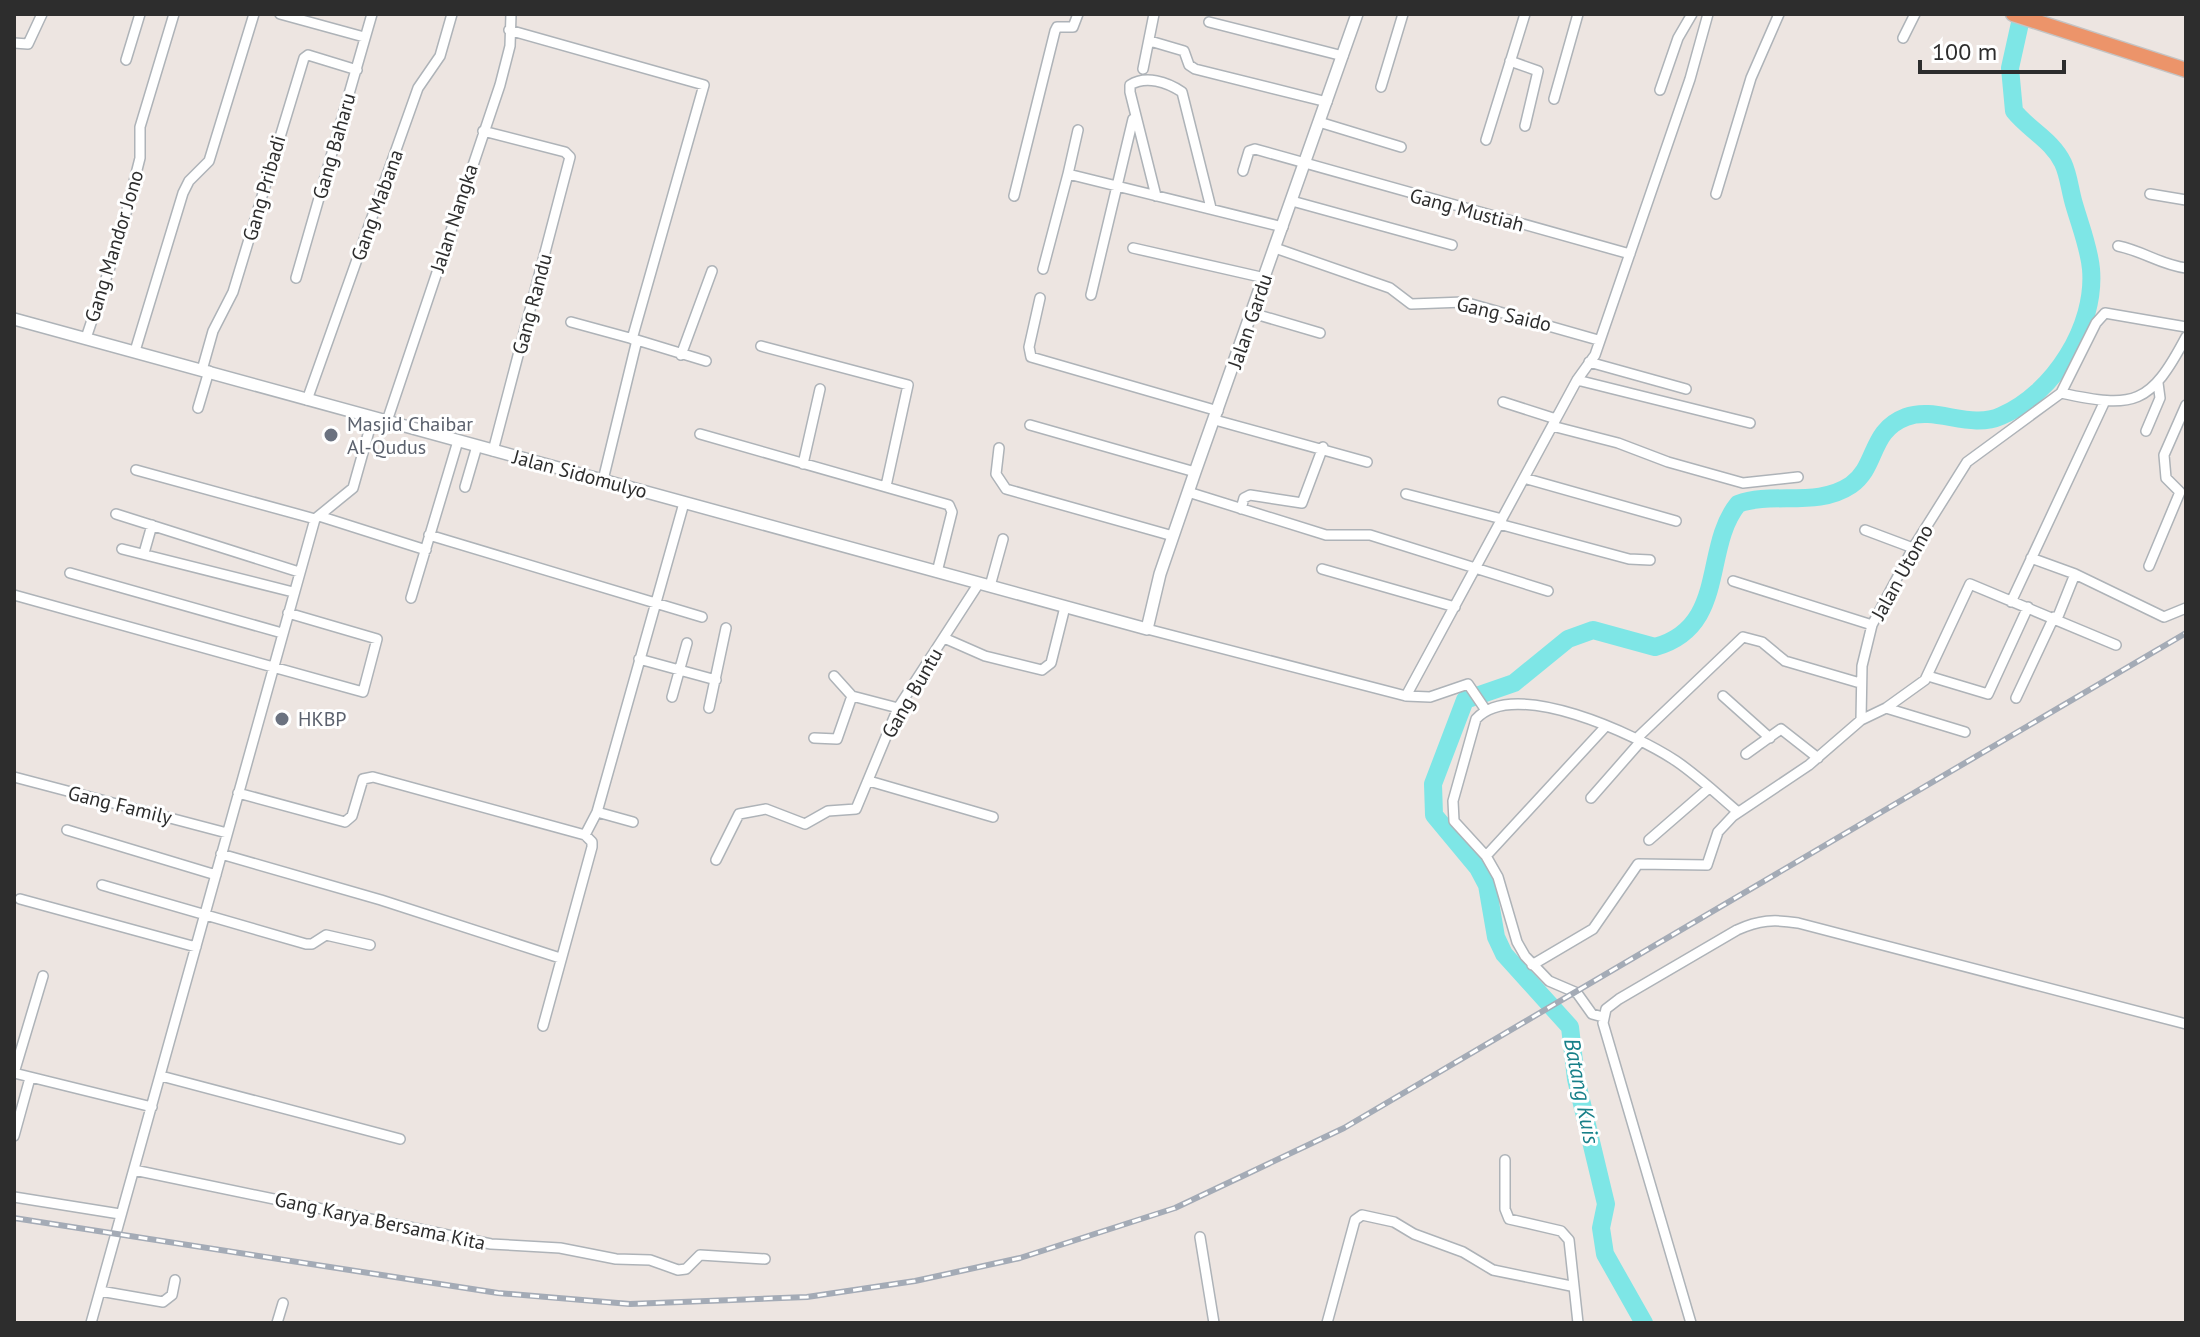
<svg xmlns="http://www.w3.org/2000/svg" width="2200" height="1337" viewBox="0 0 2200 1337" font-family="'PT Sans',sans-serif">
  <style>
    .lines { fill: none; stroke-linecap: round; stroke-linejoin: round }
    .river { stroke: #7ee6e6; stroke-width: 18 }
    .minor-casing { stroke: #aeb3b8; stroke-width: 12 }
    .tertiary-casing { stroke: #aeb3b8; stroke-width: 14 }
    .trunk-casing { stroke: #c4c4c4; stroke-width: 17 }
    .minor { stroke: #fff; stroke-width: 9 }
    .tertiary { stroke: #fff; stroke-width: 11 }
    .trunk { stroke: #ec946a; stroke-width: 14 }
    .rail-casing { stroke: #a4abb6; stroke-width: 6 }
    .rail { stroke: #fff; stroke-width: 3; stroke-dasharray: 9; stroke-linecap: butt }
    .worship-dot { fill: #6b7280; stroke: #fff; stroke-width: 3 }
    .labels { text-anchor: middle; dominant-baseline: central; stroke-width: 6; stroke-linejoin: round; paint-order: stroke }
    .street-label { font-size: 20px; fill: #2d2d2d; stroke: #fff }
    .worship-label { font-size: 20px; fill: #5b616d; stroke: #fff; text-anchor: start }
    .water-label { font-size: 22px; font-style: italic; fill: #188089; stroke: #fff }
  </style>
  <rect width="100%" height="100%" fill="#ede5e1"/>
  <g class="lines">
    <path class="river" d="M 1644,1323 L 1605,1254 L 1601,1228 L 1606,1204 L 1576,1079 L 1570,1027 L 1504,954 L 1496,937 L 1487,885 L 1478,868 L 1434,815 L 1433,784 L 1465,700 L 1514,683 L 1568,639 L 1593,630 L 1655,647 C 1728,627 1702,548 1738,504 C 1773,491 1817,508 1851,485 C 1878,466 1869,431 1906,417 C 1936,406 1970,430 2001,416 C 2054,393 2096,326 2091,269 C 2089,247 2080,225 2074,204 C 2070,191 2069,176 2063,163 C 2052,140 2029,130 2014,111 L 2010,68 L 2022,14"/>
    <defs>
      <path id="minor" d="M 280,14 L 364,37
        M 1209,22 L 1343,56
        M 509,30 L 704,85 L 632,339
        M 1903,38 L 1915,14
        M 1150,41 L 1184,51 L 1189,65 L 1195,69 L 1327,102
        M 14,43 L 28,44 L 42,14
        M 126,60 L 140,14
        M 1510,61 L 1538,71 L 1525,126
        M 1143,69 L 1154,14
        M 1381,87 L 1403,14
        M 1660,90 L 1678,38 L 1692,14
        M 1554,99 L 1578,14
        M 1319,122 L 1401,147
        M 1078,130 L 1068,174 L 1283,227
        M 483,131 L 565,152 L 570,157 L 493,451
        M 1486,140 L 1525,14
        M 1243,171 L 1249,151 L 1255,149 L 1630,254
        M 1716,194 L 1751,78 L 1779,14
        M 2150,194 L 2186,200
        M 1014,196 L 1055,31 L 1057,27 L 1073,27 L 1078,14
        M 1156,196 L 1130,92 L 1130,85 C 1146,75 1167,82 1182,92 L 1211,208
        M 1292,201 L 1452,245
        M 2118,246 C 2143,251 2161,265 2186,268
        M 1133,248 L 1265,278
        M 1275,248 L 1390,288 L 1411,304 L 1464,302 L 1598,340
        M 1043,269 L 1068,174
        M 296,278 L 372,14
        M 1091,295 L 1133,119
        M 1040,298 L 1029,347 L 1031,357 L 1218,411
        M 1252,313 L 1320,333
        M 571,322 L 637,340
        M 86,338 L 120,237 L 140,158 L 140,127 L 174,14
        M 761,346 L 908,385 L 886,486
        M 135,351 L 183,193 L 189,181 L 209,161 L 254,14
        M 681,355 L 712,271
        M 1589,362 L 1686,389
        M 202,370 L 213,331 L 233,292 L 304,58 L 308,55 L 357,70
        M 1577,380 L 1750,423
        M 2061,393 C 2135,409 2150,405 2186,337
        M 307,400 L 418,88 L 440,56 L 452,14
        M 1503,402 L 1556,419
        M 198,408 L 209,371
        M 1215,420 L 1367,462
        M 387,421 L 500,85 L 510,46 L 511,14
        M 1030,425 L 1195,472
        M 1552,426 L 1618,443 L 1668,462 L 1743,483 L 1798,477
        M 2146,431 L 2160,398 L 2158,383
        M 700,434 L 949,505 L 952,512 L 937,572
        M 999,448 L 996,474 L 1006,489 L 1173,536
        M 803,464 L 820,389
        M 136,470 L 315,519
        M 1524,478 L 1676,521
        M 603,480 L 637,340 L 706,361
        M 465,487 L 477,446
        M 1188,492 L 1326,535 L 1370,535 L 1548,591
        M 1406,494 L 1502,519
        M 1241,509 L 1244,498 L 1250,495 L 1302,503 L 1323,447
        M 116,514 L 299,572
        M 319,516 L 426,550
        M 1499,524 L 1629,559 L 1650,560
        M 1865,530 L 1913,548
        M 429,535 L 702,617
        M 122,549 L 293,592
        M 144,553 L 152,525
        M 2031,558 L 2075,574
        M 2149,566 L 2180,492 L 2166,478 L 2164,455 L 2186,405
        M 1322,569 L 1455,607
        M 70,573 L 282,633
        M 1733,581 L 1872,625
        M 990,586 L 1003,539
        M 14,595 L 363,692 L 377,639 L 288,613
        M 411,598 L 458,441
        M 2011,602 L 2104,403
        M 2057,619 L 2075,574 L 2164,617 L 2186,608
        M 1147,629 L 1406,696 L 1430,697 L 1468,684 L 1485,709
        M 944,638 L 985,656 L 1042,670 L 1051,663 L 1065,607
        M 639,659 L 716,680
        M 834,676 L 852,696 L 898,708
        M 1928,676 L 1988,694 L 2028,607
        M 1406,696 L 1577,380 L 1595,355 L 1690,79 L 1708,14
        M 1723,696 L 1770,738
        M 672,697 L 687,643
        M 2016,698 L 2054,617
        M 709,708 L 726,628
        M 1886,708 L 1965,732
        M 1861,720 L 1862,666 L 1872,625 L 1913,548 L 1967,462 L 2061,393 L 2096,323 L 2105,313 L 2186,327
        M 814,738 L 837,739 L 852,696
        M 1636,739 L 1743,637 L 1762,642 L 1785,661 L 1860,683
        M 1746,754 L 1781,729 L 1818,758
        M 14,777 L 227,833
        M 869,781 L 993,817
        M 238,793 L 345,822 L 352,816 L 363,779 L 373,777 L 585,835 L 597,812 L 684,503
        M 1591,798 L 1641,741
        M 597,812 L 633,822
        M 67,830 L 216,875
        M 1649,840 L 1709,788
        M 221,854 L 381,900 L 560,958
        M 1486,856 L 1606,726
        M 716,860 L 739,814 L 766,809 L 805,824 L 828,811 L 856,809 L 898,708 L 979,583
        M 102,885 L 306,944 L 312,944 L 326,935 L 370,945
        M 20,899 L 196,947
        M 1532,965 L 1593,929 L 1638,864 L 1707,865 L 1718,832 L 1733,816 L 1809,765 L 1861,720 L 1886,708 L 1925,680 L 1970,584 L 2116,645
        M 43,976 L 14,1073 L 152,1107
        M 1603,1017 L 1592,1014 L 1577,993 L 1549,981 L 1525,956 L 1517,942 L 1498,877 L 1486,856 L 1454,821 L 1453,801 L 1476,719 C 1514,677 1637,735 1676,761 C 1698,776 1718,795 1738,812
        M 543,1026 L 592,847 L 592,842 L 585,835
        M 161,1076 L 400,1139
        M 14,1136 L 30,1078
        M 1505,1160 L 1505,1209 L 1509,1219 L 1561,1231 L 1569,1240 L 1578,1323
        M 134,1170 L 491,1244 L 560,1248 L 616,1259 L 650,1260 L 678,1270 L 686,1269 L 700,1255 L 765,1259
        M 14,1197 L 120,1214
        M 1200,1237 L 1214,1323
        M 100,1291 L 163,1302 L 172,1295 L 175,1280
        M 91,1323 L 315,519 L 353,488 L 373,417
        M 277,1323 L 283,1303
        M 1327,1323 L 1355,1220 L 1362,1215 L 1394,1222 L 1414,1234 L 1463,1252 L 1493,1270 L 1571,1286
        M 1691,1323 L 1603,1023 L 1606,1009 L 1619,999 L 1737,930 C 1759,920 1774,919 1798,923 L 2186,1024"/>
      <path id="tertiary" d="M 14,319 L 1147,629 L 1160,574 L 1195,472 L 1357,14"/>
      <path id="trunk" d="M 2013,14 L 2186,70"/>
    </defs>
    <use href="#minor" class="minor-casing"/>
    <use href="#tertiary" class="tertiary-casing"/>
    <use href="#trunk" class="trunk-casing"/>
    <use href="#minor" class="minor"/>
    <use href="#tertiary" class="tertiary"/>
    <use href="#trunk" class="trunk"/>
    <defs>
      <path id="rail" d="M 14,1218 L 498,1293 L 630,1304 L 807,1297 L 915,1281 L 1020,1258 L 1175,1208 L 1344,1128 L 2186,633"/>
    </defs>
    <use href="#rail" class="rail-casing"/>
    <use href="#rail" class="rail"/>
  </g>
  <g class="worship-dot">
    <circle cx="331" cy="435" r="8"/>
    <circle cx="282" cy="719" r="8"/>
  </g>
  <g class="labels">
    <g class="street-label">
      <text transform="translate(334 146) rotate(-74)">Gang Baharu</text>
      <text transform="translate(264 188) rotate(-74)">Gang Pribadi</text>
      <text transform="translate(377 205) rotate(-70)">Gang Mabana</text>
      <text transform="translate(1467 210) rotate(15)">Gang Mustiah</text>
      <text transform="translate(454 218) rotate(-72)">Jalan Nangka</text>
      <text transform="translate(114 246) rotate(-73)">Gang Mandor Jono</text>
      <text transform="translate(532 304) rotate(-75)">Gang Randu</text>
      <text transform="translate(1504 314) rotate(13)">Gang Saido</text>
      <text transform="translate(1250 321) rotate(-71)">Jalan Gardu</text>
      <text transform="translate(580 474) rotate(15)">Jalan Sidomulyo</text>
      <text transform="translate(1902 572) rotate(-61)">Jalan Utomo</text>
      <text transform="translate(912 693) rotate(-60)">Gang Buntu</text>
      <text transform="translate(120 805) rotate(14)">Gang Family</text>
      <text transform="translate(380 1221) rotate(12)">Gang Karya Bersama Kita</text>
    </g>
    <g class="worship-label">
      <text x="347" y="424">Masjid Chaibar<tspan x="347" dy="23">Al-Qudus</tspan></text>
      <text x="298" y="719">HKBP</text>
    </g>
    <g class="water-label">
      <text transform="translate(1582 1091) rotate(79)">Batang Kuis</text>
    </g>
  </g>
  <rect width="2200" height="1337" fill="none" stroke="#2d2d2d" stroke-width="32"/>
  <path d="M1920 60v12h144v-12" fill="none" stroke="#2d2d2d" stroke-width="4"/>
  <text x="1932" y="60" font-size="24" fill="#2d2d2d" stroke="#ffffff" stroke-width="6" paint-order="stroke">100 m</text>
</svg>
